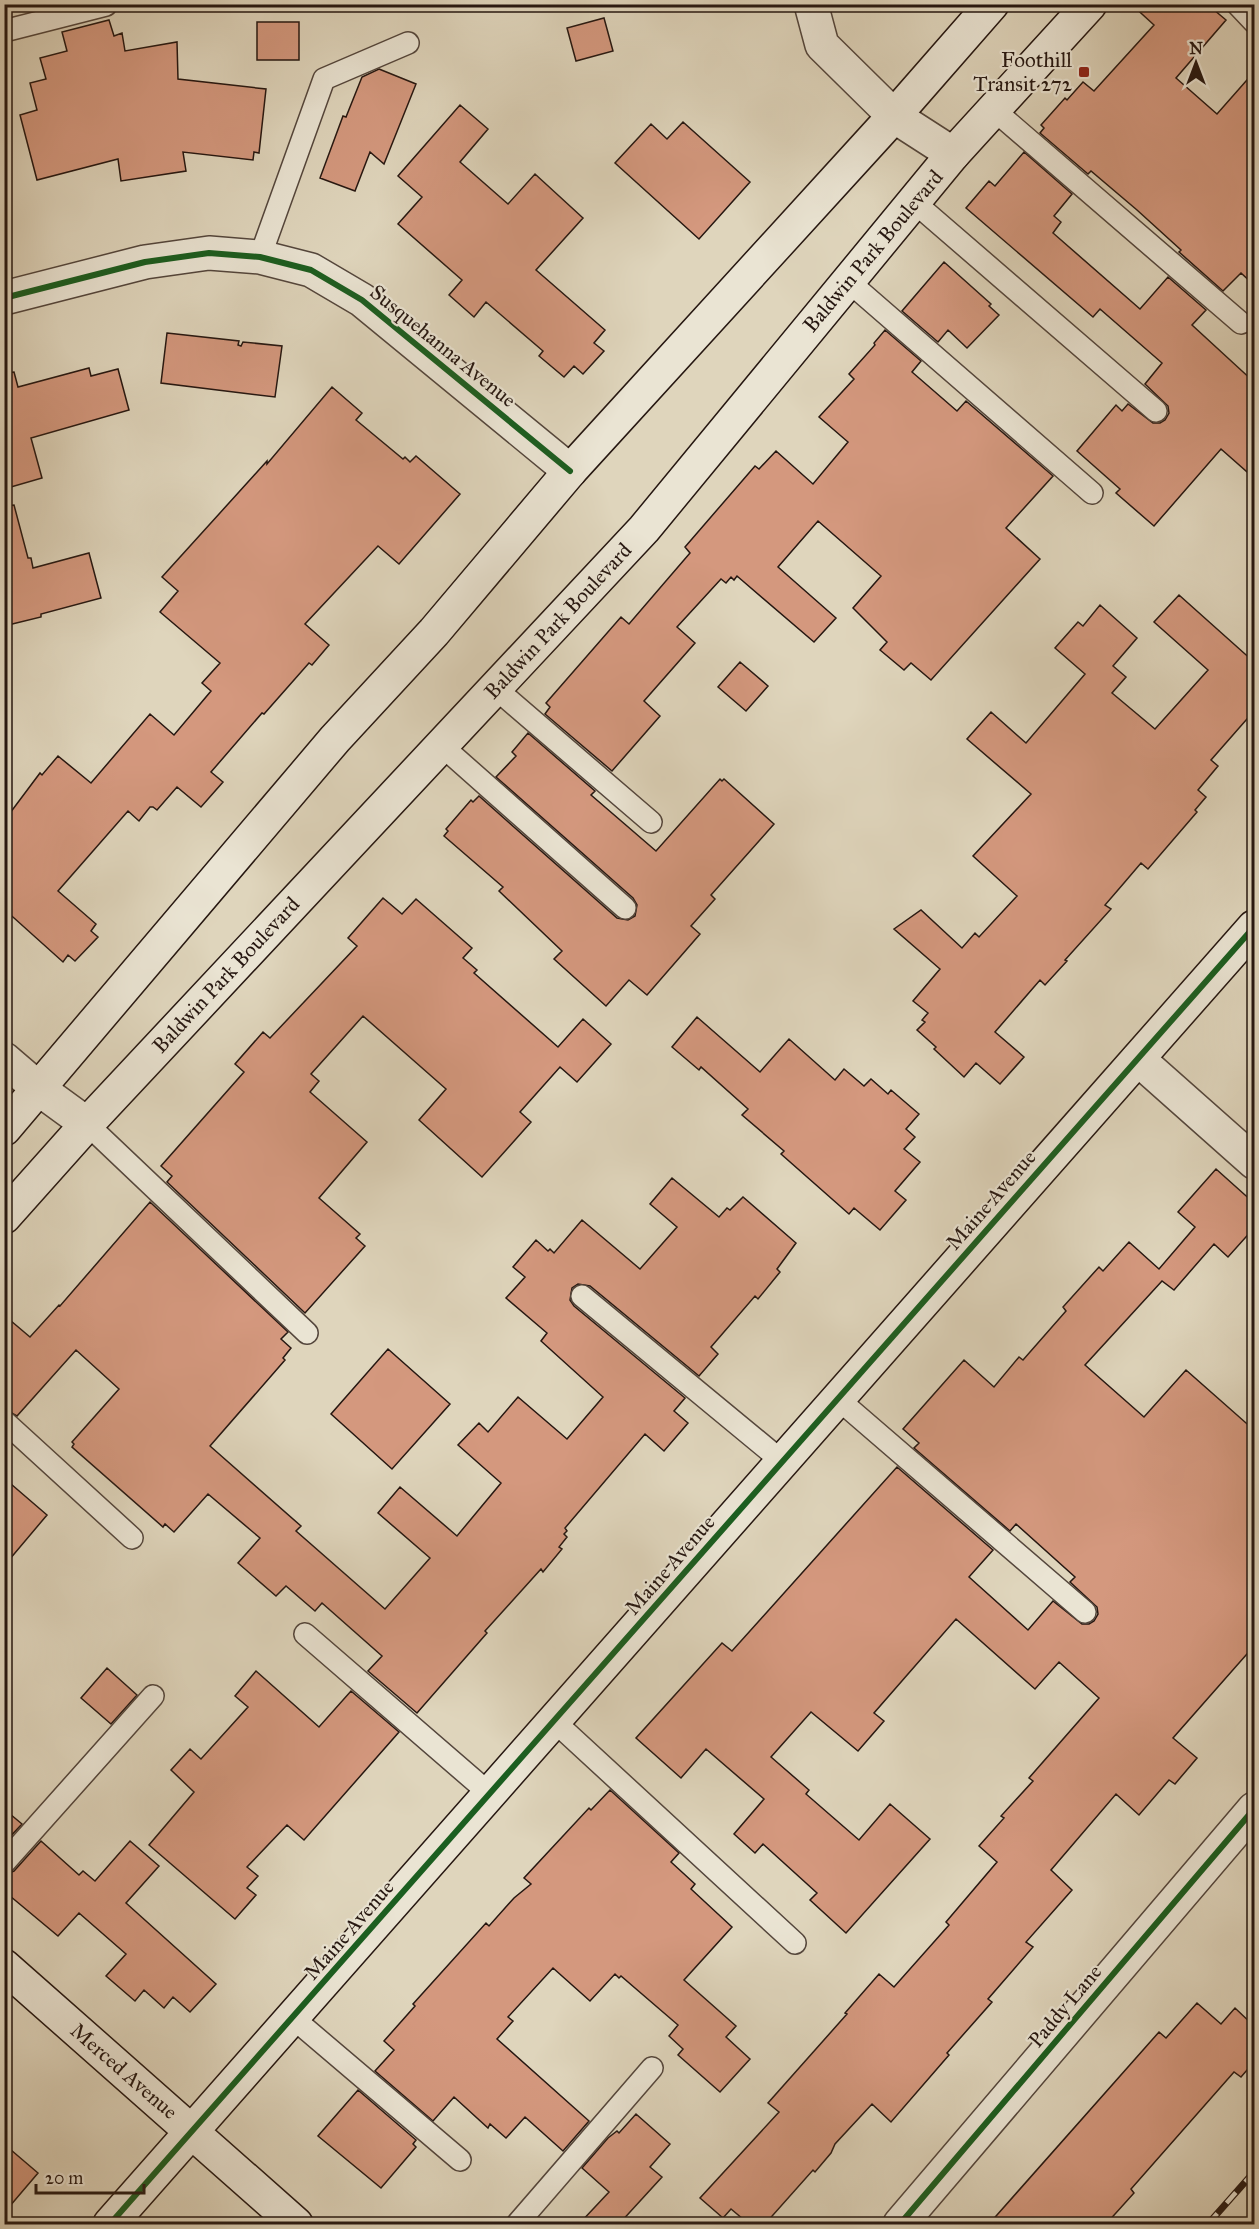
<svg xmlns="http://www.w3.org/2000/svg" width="1259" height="2229" viewBox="0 0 1259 2229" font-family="'IM FELL Great Primer',serif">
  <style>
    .building { fill: #d4987e; stroke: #261711; stroke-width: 1.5 }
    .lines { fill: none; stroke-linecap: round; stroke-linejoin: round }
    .lane-casing { stroke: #54463c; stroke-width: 24 }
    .street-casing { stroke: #54463c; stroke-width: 36 }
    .secondary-casing { stroke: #261711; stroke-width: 36 }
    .lane { stroke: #eae4d3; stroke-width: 21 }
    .street { stroke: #eae4d3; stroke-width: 33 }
    .secondary { stroke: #eae4d3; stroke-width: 33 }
    .rail-casing { stroke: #261711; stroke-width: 7 }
    .rail { stroke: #eae4d3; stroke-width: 4.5; stroke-dasharray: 14; stroke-linecap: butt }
    .cycleway-casing { stroke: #eae4d3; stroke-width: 10 }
    .cycleway { stroke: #1b5e20; stroke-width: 6 }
    .poi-dot { fill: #8f2418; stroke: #eae4d3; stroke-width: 2 }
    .labels { text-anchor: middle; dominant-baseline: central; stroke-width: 4.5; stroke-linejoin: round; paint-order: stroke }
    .poi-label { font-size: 21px; fill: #261711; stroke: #eae4d3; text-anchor: end }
    .street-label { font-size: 21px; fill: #261711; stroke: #eae4d3 }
  </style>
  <rect width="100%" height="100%" fill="#dfd5bc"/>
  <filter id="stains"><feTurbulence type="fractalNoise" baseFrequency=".00333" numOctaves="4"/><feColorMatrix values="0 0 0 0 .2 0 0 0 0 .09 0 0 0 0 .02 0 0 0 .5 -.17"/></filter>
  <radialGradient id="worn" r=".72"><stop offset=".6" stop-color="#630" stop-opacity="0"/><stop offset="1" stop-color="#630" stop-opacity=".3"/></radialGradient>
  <path class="building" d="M 1131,4 L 1207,4 L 1226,20 L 1176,78 L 1217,114 L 1254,72 L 1254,285 L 1241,273 L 1223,291 L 1179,252 L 1181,250 L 1137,210 L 1091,171 L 1088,174 L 1040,133 L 1044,128 L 1041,125 L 1065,98 L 1067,100 L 1083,82 L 1094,91 L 1154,25 Z
    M 604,18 L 613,51 L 576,61 L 567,28 Z
    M 109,20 L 114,36 L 122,33 L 125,51 L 177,42 L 178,79 L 266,89 L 259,153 L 254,152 L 253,160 L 183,152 L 186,171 L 121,181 L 118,159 L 37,180 L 20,115 L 37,110 L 30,83 L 46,79 L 40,58 L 67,51 L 62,32 Z
    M 257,22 L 299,22 L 299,60 L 257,60 Z
    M 379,69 L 416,84 L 384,164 L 370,152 L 355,191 L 320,178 L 343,116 L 346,117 L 362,77 Z
    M 460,105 L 488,129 L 460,162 L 508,204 L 535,174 L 583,218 L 536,270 L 605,330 L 594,343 L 604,351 L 583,374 L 574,366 L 564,377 L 539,356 L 543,351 L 486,302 L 474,317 L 449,295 L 462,280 L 398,224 L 422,197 L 398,176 Z
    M 683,122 L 750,182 L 699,239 L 615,163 L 651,124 L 667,139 Z
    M 1024,152 L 1072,194 L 1054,216 L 1061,222 L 1053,233 L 1140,309 L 1168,277 L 1206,310 L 1192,325 L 1254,382 L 1254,478 L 1221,449 L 1154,526 L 1116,493 L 1120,489 L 1077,451 L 1116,405 L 1122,411 L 1128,404 L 1153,423 L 1160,423 L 1165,420 L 1169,413 L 1168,406 L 1145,384 L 1162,363 L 1100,309 L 1093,317 L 966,208 L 989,181 L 995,186 Z
    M 944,262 L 991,304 L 989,306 L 999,315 L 967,348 L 948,330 L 938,342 L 902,311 Z
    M 885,330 L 921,361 L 912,372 L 957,411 L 966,401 L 1053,476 L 1006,528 L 1040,559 L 931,680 L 911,663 L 904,670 L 880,650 L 887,642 L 853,608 L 881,576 L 818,521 L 778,567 L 836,618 L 814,642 L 737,576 L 734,580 L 731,577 L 726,583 L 721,579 L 677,627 L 695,643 L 644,701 L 660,716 L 612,771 L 545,714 L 550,707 L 546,703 L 621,617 L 629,624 L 690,553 L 685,547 L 755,466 L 759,469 L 776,451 L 813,484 L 848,442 L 819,417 L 854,379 L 849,374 L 875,345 L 874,343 Z
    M 167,333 L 239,341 L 238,345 L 241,346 L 243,342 L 282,346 L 275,397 L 161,383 Z
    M 89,368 L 91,376 L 118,369 L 129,410 L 31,438 L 42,478 L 4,489 L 4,373 L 14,372 L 18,387 Z
    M 332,387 L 362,413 L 356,420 L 403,459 L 405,457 L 410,462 L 416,456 L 460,494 L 399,564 L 378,546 L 305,624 L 329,645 L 312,665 L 309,663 L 264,714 L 262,713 L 211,772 L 223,782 L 201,807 L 177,787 L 157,810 L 153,807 L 150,807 L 139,821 L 128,811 L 58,891 L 96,924 L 91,931 L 98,937 L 75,961 L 68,955 L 63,962 L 4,909 L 4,821 L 40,773 L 42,775 L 58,756 L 91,783 L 150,714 L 174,735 L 211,691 L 202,683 L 220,663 L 160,612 L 178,591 L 162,577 L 267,461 L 267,464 Z
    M 14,505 L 28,558 L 31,558 L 33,568 L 89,553 L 101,598 L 41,614 L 41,617 L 4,626 L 4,506 Z
    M 1179,595 L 1254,662 L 1254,711 L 1211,760 L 1218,766 L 1198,790 L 1206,797 L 1195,810 L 1197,812 L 1148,869 L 1141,863 L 1124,883 L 1105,905 L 1111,909 L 1065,960 L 1067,961 L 1045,985 L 1040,980 L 995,1032 L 1024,1057 L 1000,1084 L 976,1063 L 964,1077 L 934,1049 L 936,1047 L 917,1030 L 925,1022 L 922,1020 L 928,1013 L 913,1001 L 940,969 L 894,929 L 921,910 L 962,948 L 975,933 L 979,937 L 1017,896 L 973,856 L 1031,794 L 967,739 L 991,712 L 1026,743 L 1085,674 L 1055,648 L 1078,622 L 1083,626 L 1100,605 L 1137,638 L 1113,666 L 1126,677 L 1112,693 L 1155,729 L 1208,670 L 1154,622 Z
    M 740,662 L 768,686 L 746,711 L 718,687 Z
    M 528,733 L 595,791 L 591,795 L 656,851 L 720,779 L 722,781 L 724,779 L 774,824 L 711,895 L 715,899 L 691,926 L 700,934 L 647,995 L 629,980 L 606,1006 L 554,959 L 562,951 L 499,891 L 503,887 L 444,836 L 448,831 L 446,829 L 471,800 L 473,802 L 479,796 L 617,918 L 628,920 L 635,916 L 637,905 L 633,898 L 496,777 L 516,756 L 512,752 Z
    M 383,898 L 402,914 L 416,899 L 472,948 L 463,958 L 477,970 L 474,973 L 558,1047 L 583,1019 L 611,1044 L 577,1082 L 560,1067 L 520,1112 L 531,1122 L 482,1177 L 419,1120 L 446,1089 L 363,1016 L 311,1074 L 319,1081 L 310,1092 L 367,1142 L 319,1198 L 360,1234 L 356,1238 L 365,1246 L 305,1313 L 167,1182 L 172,1176 L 161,1166 L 244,1072 L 235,1064 L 263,1032 L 270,1038 L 357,946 L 348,938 Z
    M 697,1017 L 760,1072 L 789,1039 L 835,1080 L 844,1069 L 864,1086 L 871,1079 L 888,1094 L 891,1090 L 919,1114 L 906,1129 L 915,1137 L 904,1149 L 920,1162 L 895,1191 L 906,1200 L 880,1230 L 854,1208 L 849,1214 L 781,1154 L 784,1151 L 742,1115 L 748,1109 L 701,1067 L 699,1070 L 672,1047 Z
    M 1216,1169 L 1254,1203 L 1254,1228 L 1228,1257 L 1214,1244 L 1174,1290 L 1162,1281 L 1085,1365 L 1144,1417 L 1186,1370 L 1254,1430 L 1254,1646 L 1173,1738 L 1197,1758 L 1175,1784 L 1169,1780 L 1139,1815 L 1116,1794 L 1051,1870 L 1072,1890 L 1026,1942 L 1033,1947 L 988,1999 L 992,2002 L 947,2053 L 949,2055 L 891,2122 L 872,2104 L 835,2144 L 831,2153 L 815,2172 L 813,2170 L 765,2224 L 749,2224 L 731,2209 L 723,2218 L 700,2198 L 779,2112 L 768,2103 L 847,2014 L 845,2013 L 879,1974 L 894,1987 L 949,1925 L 946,1922 L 997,1862 L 979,1846 L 1004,1818 L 1001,1816 L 1033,1781 L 1029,1778 L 1099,1698 L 1059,1662 L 1035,1689 L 956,1619 L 874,1713 L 884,1721 L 858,1751 L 811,1712 L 771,1757 L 809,1790 L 806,1794 L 859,1840 L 890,1804 L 930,1839 L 846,1933 L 810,1900 L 817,1893 L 763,1844 L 755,1853 L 734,1834 L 764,1799 L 706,1749 L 681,1778 L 636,1738 L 722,1643 L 732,1651 L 897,1467 L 993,1550 L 969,1577 L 1028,1630 L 1053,1601 L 1082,1624 L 1089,1624 L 1094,1621 L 1098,1614 L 1097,1607 L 1070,1582 L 1075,1577 L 1016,1524 L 1010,1531 L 914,1448 L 919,1443 L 903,1429 L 964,1360 L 994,1387 L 1019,1357 L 1023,1360 L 1066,1311 L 1063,1307 L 1099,1267 L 1103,1271 L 1129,1242 L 1159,1269 L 1195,1227 L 1178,1212 Z
    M 672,1178 L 719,1217 L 727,1208 L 730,1210 L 743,1197 L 796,1243 L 777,1269 L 780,1272 L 758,1299 L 755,1296 L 711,1347 L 718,1354 L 699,1376 L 590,1286 L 578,1284 L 572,1288 L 570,1300 L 574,1306 L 685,1398 L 674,1411 L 688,1423 L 664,1451 L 645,1434 L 565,1528 L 567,1531 L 564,1534 L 567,1537 L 559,1547 L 562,1549 L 543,1572 L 541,1569 L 485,1631 L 487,1633 L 417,1713 L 368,1671 L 382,1656 L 322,1603 L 315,1611 L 286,1586 L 276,1596 L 238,1563 L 260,1538 L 208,1494 L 174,1532 L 165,1524 L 163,1527 L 72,1447 L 74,1444 L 72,1442 L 119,1389 L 76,1350 L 17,1416 L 4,1409 L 4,1315 L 30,1337 L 59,1305 L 60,1306 L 150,1202 L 288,1332 L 281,1339 L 291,1348 L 283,1358 L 285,1360 L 210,1446 L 301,1526 L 296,1531 L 385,1609 L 430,1558 L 378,1513 L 400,1487 L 457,1536 L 501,1483 L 458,1445 L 479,1423 L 488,1432 L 518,1397 L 567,1439 L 603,1397 L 541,1341 L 547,1333 L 506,1298 L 525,1277 L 513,1267 L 536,1240 L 548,1251 L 550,1249 L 554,1253 L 582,1220 L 640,1269 L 677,1227 L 650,1204 Z
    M 388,1349 L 450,1404 L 392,1469 L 331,1414 Z
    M 4,1478 L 47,1515 L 4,1566 Z
    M 107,1668 L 137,1695 L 111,1724 L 81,1698 Z
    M 256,1671 L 319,1727 L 351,1691 L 399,1732 L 304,1840 L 287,1825 L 247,1867 L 258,1876 L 247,1888 L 256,1895 L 235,1919 L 149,1845 L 194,1792 L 171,1770 L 190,1749 L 201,1759 L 248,1707 L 235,1696 Z
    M 610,1790 L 679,1853 L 671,1862 L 695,1884 L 691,1889 L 732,1927 L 684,1980 L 736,2026 L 726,2037 L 750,2059 L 720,2092 L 678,2055 L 683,2049 L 669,2036 L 678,2025 L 621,1976 L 619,1978 L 615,1974 L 590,2001 L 553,1968 L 508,2017 L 513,2021 L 497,2039 L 589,2121 L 563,2151 L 525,2117 L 506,2138 L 490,2124 L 488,2128 L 454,2097 L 433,2121 L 375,2071 L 394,2050 L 384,2041 L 415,2006 L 413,2004 L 486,1923 L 489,1926 L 514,1898 L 531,1884 L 524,1878 L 589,1808 L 591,1810 Z
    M 4,1809 L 22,1824 L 4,1843 Z
    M 41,1841 L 79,1875 L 83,1871 L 95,1881 L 130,1841 L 159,1866 L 126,1903 L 216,1984 L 190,2012 L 173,1997 L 164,2008 L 144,1990 L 135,2001 L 106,1976 L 126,1954 L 79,1913 L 58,1936 L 4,1891 L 4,1875 L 14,1871 Z
    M 1197,2003 L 1221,2024 L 1235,2008 L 1254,2026 L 1254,2062 L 1241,2077 L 1234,2072 L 1131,2189 L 1134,2193 L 1106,2224 L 989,2224 L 1159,2032 L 1166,2038 Z
    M 358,2090 L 416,2140 L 413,2144 L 416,2147 L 381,2188 L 318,2136 Z
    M 636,2114 L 670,2144 L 650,2167 L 662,2177 L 619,2224 L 579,2224 L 609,2192 L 582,2168 L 608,2138 L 617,2131 L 619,2133 Z
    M 4,2144 L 38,2173 L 4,2213 Z"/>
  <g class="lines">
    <defs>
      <path id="lane" d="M 1237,4 L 1254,22
        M 4,31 L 106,5
        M 994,110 L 1241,323
        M 914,202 L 1156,411
        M 260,257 L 324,79 L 408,43
        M 848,281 L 1092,493
        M 495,688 L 651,822
        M 441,745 L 625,908
        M 87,1124 L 307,1333
        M 582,1296 L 783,1462
        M 838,1399 L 1085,1612
        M 4,1421 L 132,1538
        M 305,1634 L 490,1794
        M 554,1721 L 795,1943
        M 4,1863 L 153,1696
        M 293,2018 L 460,2160
        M 517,2224 L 652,2068"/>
      <path id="street" d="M 811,4 L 822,45 L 894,116 L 953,154
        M 4,298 L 145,262 L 209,253 L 260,257 L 311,270 L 362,300 L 570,471
        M 4,1059 L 39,1089 L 87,1124
        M 1138,1059 L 1254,1162
        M 900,2224 L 1254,1809"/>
      <path id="secondary" d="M 4,1129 L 335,739 L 434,632 L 570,471 L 894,116 L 992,4
        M 4,1217 L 87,1124 L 644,529 L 953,154 L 1090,4
        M 4,1966 L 296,2224
        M 110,2224 L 1254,927"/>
    </defs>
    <use href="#lane" class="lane-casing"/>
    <use href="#street" class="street-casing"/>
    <use href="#secondary" class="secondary-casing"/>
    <use href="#lane" class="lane"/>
    <use href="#street" class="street"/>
    <use href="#secondary" class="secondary"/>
    <defs>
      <path id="rail" d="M 1208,2224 L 1254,2172"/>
    </defs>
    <use href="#rail" class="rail-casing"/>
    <use href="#rail" class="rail"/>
    <defs>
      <path id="cycleway" d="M 4,298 L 145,262 L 209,253 L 260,257 L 311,270 L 362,300 L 570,471
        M 110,2224 L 1254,927
        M 900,2224 L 1254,1809"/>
    </defs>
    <use href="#cycleway" class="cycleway-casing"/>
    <use href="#cycleway" class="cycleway"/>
  </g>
  <rect class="poi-dot" x="1078" y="66" width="12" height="12" rx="3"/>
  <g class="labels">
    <g class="poi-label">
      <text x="1072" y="60">Foothill<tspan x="1072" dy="24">Transit 272</tspan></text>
    </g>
    <g class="street-label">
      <text transform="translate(873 251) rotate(-50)">Baldwin Park Boulevard</text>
      <text transform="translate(443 346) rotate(39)">Susquehanna Avenue</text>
      <text transform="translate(558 621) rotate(-47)">Baldwin Park Boulevard</text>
      <text transform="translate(226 975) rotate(-47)">Baldwin Park Boulevard</text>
      <text transform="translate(991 1200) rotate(-49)">Maine Avenue</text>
      <text transform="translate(670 1565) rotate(-49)">Maine Avenue</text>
      <text transform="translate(349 1930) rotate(-49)">Maine Avenue</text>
      <text transform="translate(1065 2006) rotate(-50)">Paddy Lane</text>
      <text transform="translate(124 2071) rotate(41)">Merced Avenue</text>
    </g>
  </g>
  <rect width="1259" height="2229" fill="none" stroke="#dfd5bc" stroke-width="24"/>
  <rect x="6" y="6" width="1247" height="2217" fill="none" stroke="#261711" stroke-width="3"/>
  <rect x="12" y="12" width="1235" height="2205" fill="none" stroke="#261711" stroke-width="1.5"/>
  <g transform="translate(1196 63)" stroke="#eae4d3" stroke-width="4.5" paint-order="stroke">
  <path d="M0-4.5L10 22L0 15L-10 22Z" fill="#261711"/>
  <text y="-9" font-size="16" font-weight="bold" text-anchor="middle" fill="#261711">N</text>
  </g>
  <path d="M36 2184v9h108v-9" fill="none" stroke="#261711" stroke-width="3"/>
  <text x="45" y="2184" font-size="18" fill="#261711" stroke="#eae4d3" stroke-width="4.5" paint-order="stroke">20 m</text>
  <rect width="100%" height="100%" filter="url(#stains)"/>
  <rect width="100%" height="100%" fill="url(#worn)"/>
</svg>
